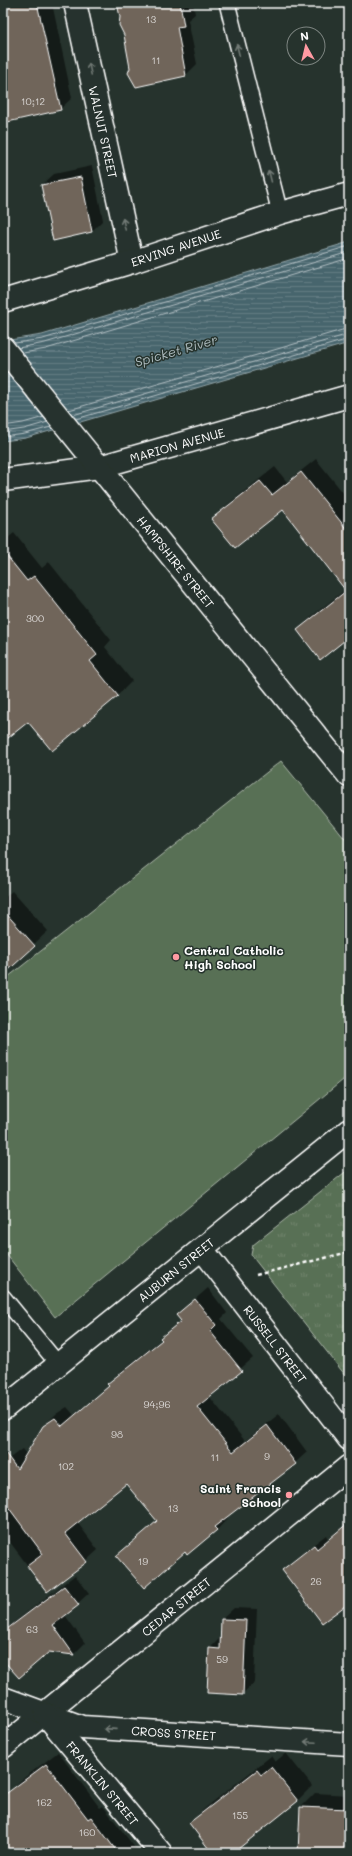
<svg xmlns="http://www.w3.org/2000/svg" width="352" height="1856" viewBox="0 0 352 1856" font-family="Mali,sans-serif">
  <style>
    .green { fill: #597055; stroke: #acb8aa }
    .park { fill: url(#park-tufts); stroke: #acb8aa }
    .water { fill: url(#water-rules); stroke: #91a3a7 }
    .shadow { fill: #0007 }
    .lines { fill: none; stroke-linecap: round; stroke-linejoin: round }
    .shore { stroke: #b5c1c5; stroke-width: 1 }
    .building { fill: #70655a; stroke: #fff }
    .service-casing { stroke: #fff; stroke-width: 18 }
    .minor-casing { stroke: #fff; stroke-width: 25 }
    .tertiary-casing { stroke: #fff; stroke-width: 25 }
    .path { stroke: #fff; stroke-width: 2.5; stroke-dasharray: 4 3; stroke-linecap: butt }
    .service { stroke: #26332d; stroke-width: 15 }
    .minor { stroke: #26332d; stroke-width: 22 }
    .tertiary { stroke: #26332d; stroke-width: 22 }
    .oneway { stroke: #727a76 }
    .poi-dot { fill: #ff9aa2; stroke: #26332d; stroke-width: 1.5 }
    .labels { text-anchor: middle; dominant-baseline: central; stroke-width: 3; stroke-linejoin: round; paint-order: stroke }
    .number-label { font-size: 10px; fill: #dbd8d6 }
    .street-label { font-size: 12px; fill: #fff; stroke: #26332d }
    .poi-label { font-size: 12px; font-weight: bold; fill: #fff; stroke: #26332d; text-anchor: start }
    .water-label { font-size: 13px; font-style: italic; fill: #acbabd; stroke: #26332d }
  </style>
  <defs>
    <pattern id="park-tufts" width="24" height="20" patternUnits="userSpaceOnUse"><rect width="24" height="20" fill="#597055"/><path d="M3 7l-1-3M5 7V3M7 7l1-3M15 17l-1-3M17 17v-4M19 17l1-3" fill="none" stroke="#72856e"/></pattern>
    <pattern id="water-rules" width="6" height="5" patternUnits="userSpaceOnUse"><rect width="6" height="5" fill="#47656d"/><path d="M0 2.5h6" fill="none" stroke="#637c83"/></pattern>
  </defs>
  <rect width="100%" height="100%" fill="#26332d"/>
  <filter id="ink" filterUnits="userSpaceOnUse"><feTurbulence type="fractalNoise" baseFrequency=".025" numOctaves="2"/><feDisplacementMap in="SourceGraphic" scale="8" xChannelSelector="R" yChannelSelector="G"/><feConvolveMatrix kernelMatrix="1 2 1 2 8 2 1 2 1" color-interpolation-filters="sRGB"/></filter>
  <g filter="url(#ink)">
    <path class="green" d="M 281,761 L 349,844 L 349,1075 L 55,1317 L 3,1250 L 3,981 Z"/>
    <path class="park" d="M 349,1169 L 349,1380 L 251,1255 L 253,1245 Z"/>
    <path class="water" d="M 349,242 L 349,343 L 26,438 L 3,441 L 3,341 L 42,335 Z"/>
    <path class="shadow" d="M 3,3 L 52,3 L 72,98 L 60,109 L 3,122 Z
      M 118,3 L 193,3 L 195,14 L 188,20 L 197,64 L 186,75 L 131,68 Z
      M 3,134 L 6,150 L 3,153 Z
      M 92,166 L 103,220 L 92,231 L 42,185 L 54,174 Z
      M 316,459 L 349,500 L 349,636 L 298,630 L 312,616 L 346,589 L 283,509 L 213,519 L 227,505 L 275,467 L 287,482 Z
      M 14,533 L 42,568 L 49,562 L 111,640 L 105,647 L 132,681 L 118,695 L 52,750 L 28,720 L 3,740 L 3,542 Z
      M 12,891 L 48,931 L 3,973 L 3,899 Z
      M 208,1288 L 227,1313 L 221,1319 L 253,1358 L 209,1396 L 245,1441 L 279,1414 L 307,1452 L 295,1463 L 227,1516 L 228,1518 L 217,1530 L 187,1554 L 185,1551 L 117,1556 L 158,1520 L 126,1482 L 77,1522 L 98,1550 L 86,1561 L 47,1591 L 3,1533 L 3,1463 L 22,1449 L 27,1455 L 44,1426 L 56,1414 L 67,1407 L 74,1415 L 110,1385 L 109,1384 L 120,1372 L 162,1339 L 181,1320 L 177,1315 Z
      M 349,1522 L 349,1602 L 284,1570 L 295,1559 L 326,1535 L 328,1539 Z
      M 75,1575 L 89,1593 L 65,1615 L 85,1643 L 74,1654 L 49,1651 L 3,1658 L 3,1631 Z
      M 234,1608 L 257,1609 L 254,1683 L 242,1694 L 210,1648 L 221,1637 L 222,1619 Z
      M 58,1752 L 100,1808 L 103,1806 L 139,1853 L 3,1853 L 3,1799 L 20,1781 Z
      M 286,1753 L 312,1786 L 297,1801 L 232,1853 L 214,1853 L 190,1823 L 204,1809 L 271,1756 L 275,1762 Z
      M 315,1793 L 349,1795 L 349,1853 L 299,1853 L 301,1807 Z"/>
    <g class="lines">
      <path class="shore" d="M 15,343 L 43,339 L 349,246
        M 18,348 L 45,343 L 349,252
        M 23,353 L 46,349 L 349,258
        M 69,410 L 349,328
        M 73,415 L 349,334
        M 76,419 L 349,339
        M 3,426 L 23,423 L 44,417
        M 3,432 L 24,429 L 48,422
        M 3,437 L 25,434 L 51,427"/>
    </g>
    <path class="building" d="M 3,3 L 37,3 L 61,110 L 3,123 Z
      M 117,3 L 180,3 L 184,26 L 177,27 L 186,76 L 136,87 L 128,73 L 130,68 L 124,35 L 119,25 L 120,17 Z
      M 81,177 L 92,232 L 53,241 L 41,185 Z
      M 301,472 L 349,532 L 349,637 L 320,660 L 297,630 L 346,591 L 283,510 L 235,548 L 211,519 L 260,481 L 272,495 Z
      M 3,551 L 27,581 L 34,576 L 97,655 L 90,661 L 118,696 L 52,751 L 28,722 L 3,742 Z
      M 3,910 L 35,946 L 3,975 Z
      M 195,1299 L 216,1325 L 210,1331 L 242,1371 L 197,1407 L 233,1452 L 267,1425 L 296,1464 L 214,1527 L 217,1530 L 187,1555 L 185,1552 L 144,1588 L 116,1556 L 157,1521 L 126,1484 L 65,1533 L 87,1562 L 47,1592 L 27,1566 L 43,1554 L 3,1500 L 3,1450 L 17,1469 L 43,1426 L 55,1418 L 62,1426 L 109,1386 L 107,1384 L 162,1340 L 160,1338 L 181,1321 L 176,1315 Z
      M 349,1522 L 349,1603 L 322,1623 L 282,1570 L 314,1545 L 317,1549 Z
      M 64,1586 L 79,1605 L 53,1625 L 74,1655 L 49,1652 L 19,1678 L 3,1660 L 3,1632 Z
      M 221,1619 L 246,1620 L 243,1695 L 207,1693 L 209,1648 L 220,1649 Z
      M 46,1764 L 88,1819 L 91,1817 L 118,1853 L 3,1853 L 3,1796 Z
      M 271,1767 L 298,1801 L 233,1853 L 212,1853 L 189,1823 L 257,1770 L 261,1775 Z
      M 300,1807 L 349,1809 L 349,1853 L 298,1853 Z"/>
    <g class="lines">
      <defs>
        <path id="service" d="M 227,3 L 280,213
          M 3,1297 L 58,1364"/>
        <g id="minor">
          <path id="s1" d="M 75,3 L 132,262"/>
          <path id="s2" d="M 3,301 L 132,262 L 280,213 L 349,194"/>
          <path id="s3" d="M 3,480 L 99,467 L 349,396"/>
          <path id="s4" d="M 202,1249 L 349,1439"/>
          <path id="s5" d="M 3,1409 L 349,1130"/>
          <path id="s6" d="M 3,1747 L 349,1466"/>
        </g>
        <g id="tertiary">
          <path id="s7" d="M 3,348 L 349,776"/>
          <path id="s8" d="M 3,1698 L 82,1727 L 349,1744"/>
          <path id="s9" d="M 45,1714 L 161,1853"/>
        </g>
      </defs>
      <use href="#service" class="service-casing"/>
      <use href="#minor" class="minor-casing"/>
      <use href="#tertiary" class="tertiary-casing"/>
      <path class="path" d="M 256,1275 L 349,1252"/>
      <use href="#service" class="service"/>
      <use href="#minor" class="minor"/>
      <use href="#tertiary" class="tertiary"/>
    </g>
    <defs><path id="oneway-shaft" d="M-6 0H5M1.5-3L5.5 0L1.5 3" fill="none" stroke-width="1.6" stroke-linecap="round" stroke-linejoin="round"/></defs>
    <g class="oneway">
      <use href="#oneway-shaft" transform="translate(238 50) rotate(-104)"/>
      <use href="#oneway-shaft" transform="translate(90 69) rotate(-102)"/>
      <use href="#oneway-shaft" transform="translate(270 176) rotate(-104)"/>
      <use href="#oneway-shaft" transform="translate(124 224) rotate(-102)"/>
      <use href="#oneway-shaft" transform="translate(110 1729) rotate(-176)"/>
      <use href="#oneway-shaft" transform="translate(310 1742) rotate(-177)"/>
    </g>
  </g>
  <g class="poi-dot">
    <circle cx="176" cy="957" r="4"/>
    <circle cx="289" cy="1495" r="4"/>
  </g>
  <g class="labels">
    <g class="number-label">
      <text x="151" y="19">13</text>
      <text x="156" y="60">11</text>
      <text x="33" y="101">10;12</text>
      <text x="35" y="618">300</text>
      <text x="157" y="1404">94;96</text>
      <text x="117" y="1434">98</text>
      <text x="267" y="1456">9</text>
      <text x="215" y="1457">11</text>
      <text x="66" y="1466">102</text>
      <text x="173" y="1508">13</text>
      <text x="143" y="1561">19</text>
      <text x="316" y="1581">26</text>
      <text x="32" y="1629">63</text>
      <text x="222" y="1659">59</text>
      <text x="44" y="1802">162</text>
      <text x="240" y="1815">155</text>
      <text x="87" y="1832">160</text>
    </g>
    <g class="street-label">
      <text stroke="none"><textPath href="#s1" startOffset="132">WALNUT STREET</textPath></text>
      <text stroke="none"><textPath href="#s2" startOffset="181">ERVING AVENUE</textPath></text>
      <text stroke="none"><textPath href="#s3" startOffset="178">MARION AVENUE</textPath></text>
      <text stroke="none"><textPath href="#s7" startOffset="275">HAMPSHIRE STREET</textPath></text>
      <text stroke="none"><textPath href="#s5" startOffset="222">AUBURN STREET</textPath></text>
      <text stroke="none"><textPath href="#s4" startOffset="120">RUSSELL STREET</textPath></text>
      <text stroke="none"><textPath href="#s6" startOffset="223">CEDAR STREET</textPath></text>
      <text stroke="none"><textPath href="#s8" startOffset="176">CROSS STREET</textPath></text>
      <text stroke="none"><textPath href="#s9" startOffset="90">FRANKLIN STREET</textPath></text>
    </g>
    <g class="poi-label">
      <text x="184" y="950">Central Catholic<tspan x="184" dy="14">High School</tspan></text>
      <text x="281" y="1488" text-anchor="end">Saint Francis<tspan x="281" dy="14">School</tspan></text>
    </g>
    <g class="water-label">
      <text transform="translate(176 350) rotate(-16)">Spicket River</text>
    </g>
  </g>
  <rect width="352" height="1856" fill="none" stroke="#26332d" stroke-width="16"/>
  <rect x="8" y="8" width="336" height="1840" fill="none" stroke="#fff" stroke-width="1.5" filter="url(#ink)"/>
  <g transform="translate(306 46) rotate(352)"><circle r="19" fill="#26332d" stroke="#7d8581"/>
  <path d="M0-3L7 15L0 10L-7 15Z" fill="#ff9aa2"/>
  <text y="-6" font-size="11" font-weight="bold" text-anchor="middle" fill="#ffffff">N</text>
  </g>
</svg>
